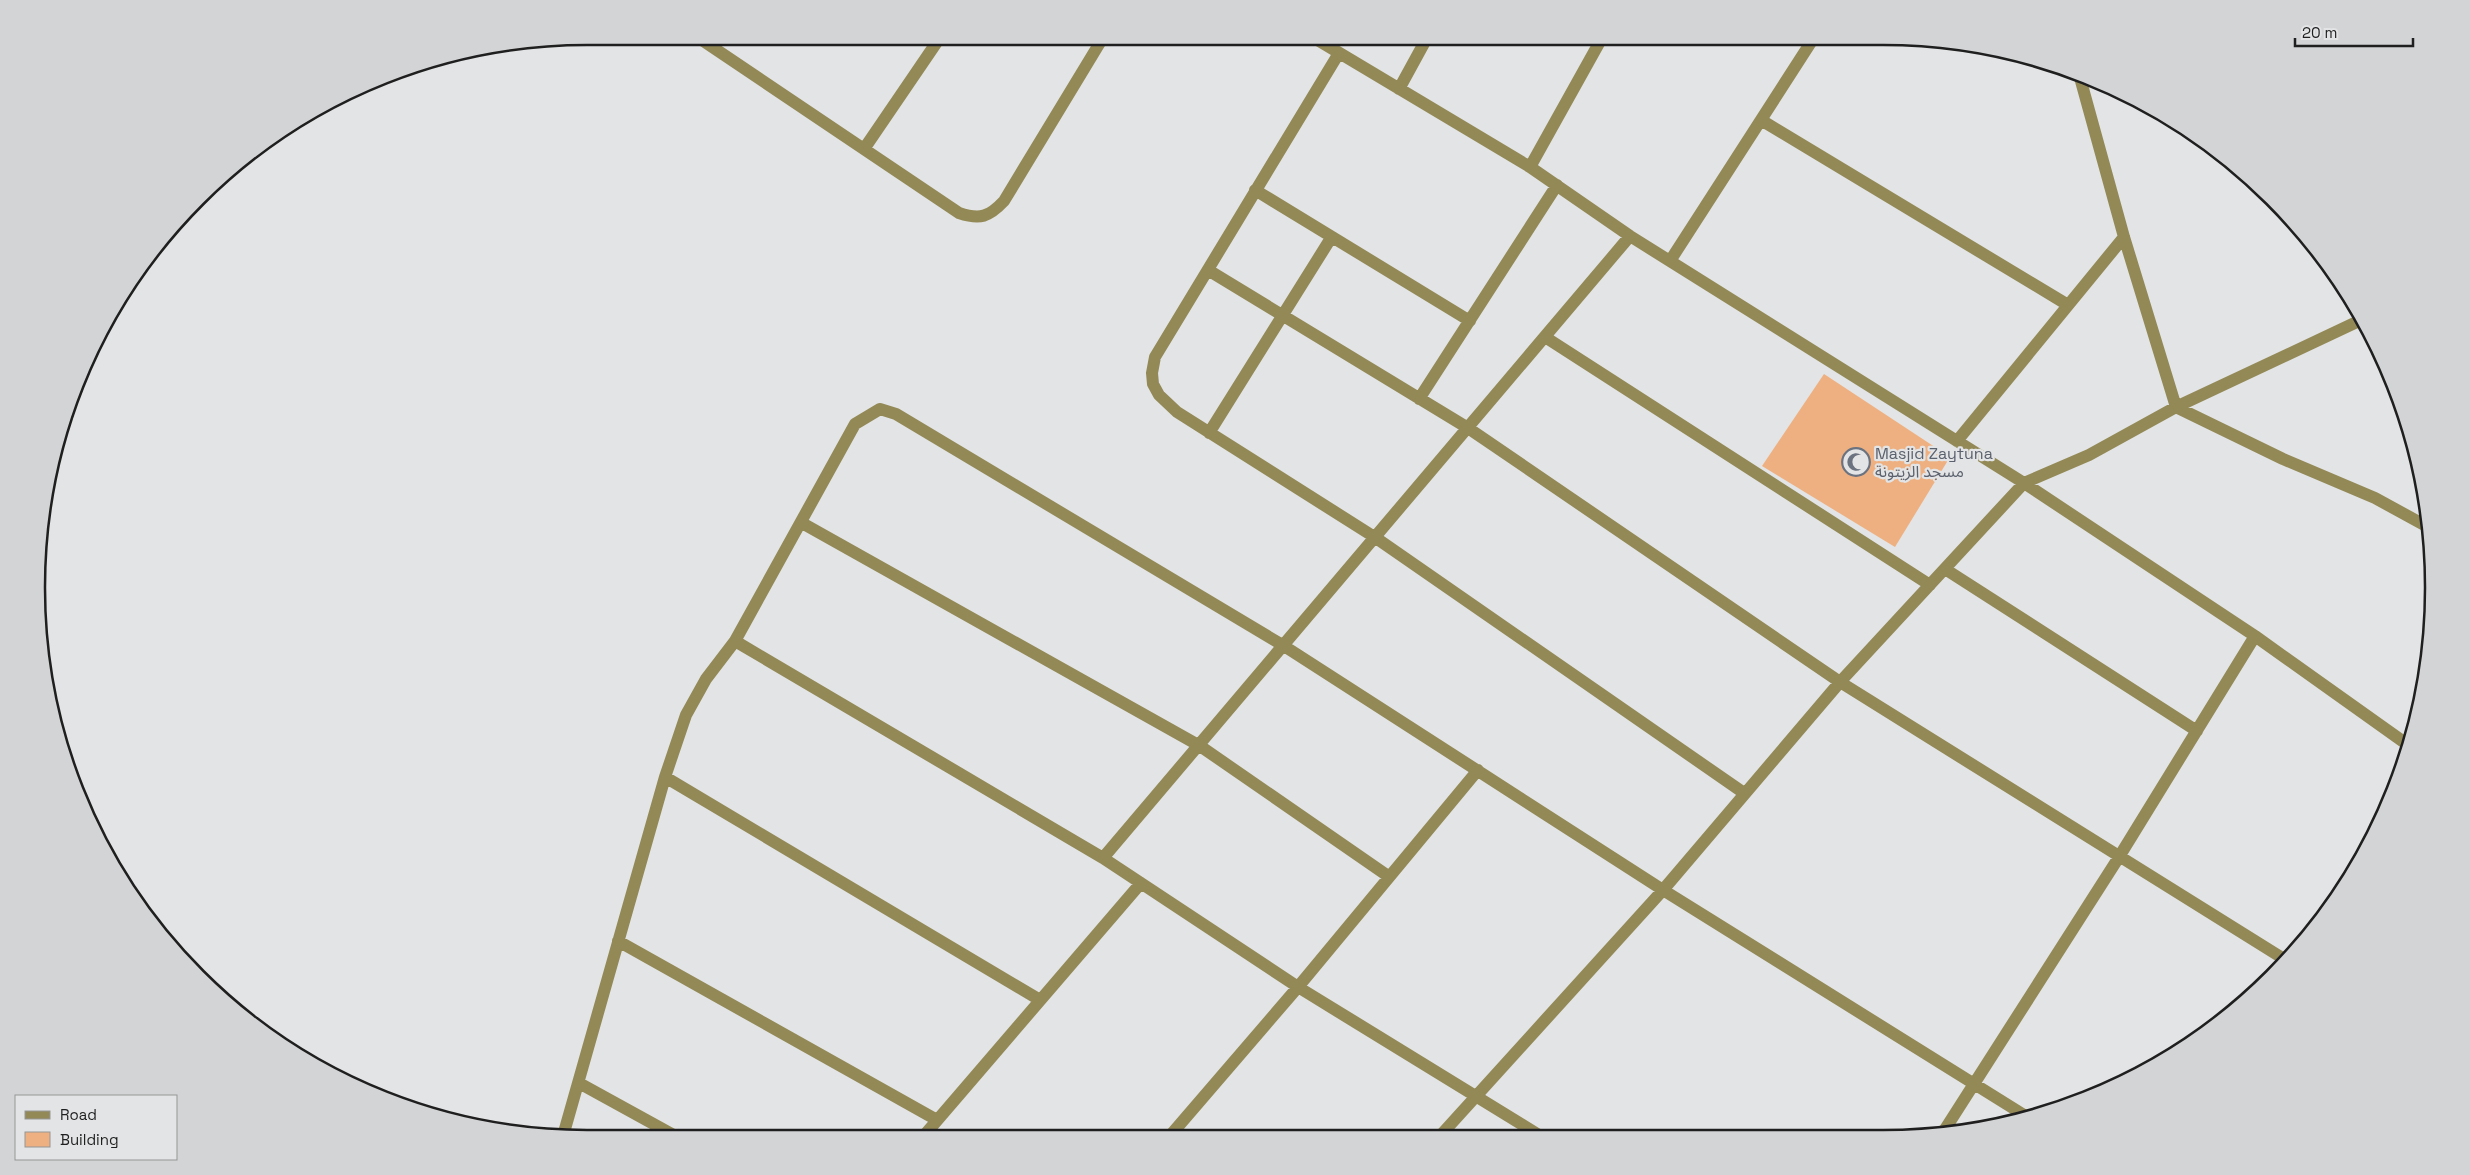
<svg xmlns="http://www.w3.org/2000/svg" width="2470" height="1175" viewBox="0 0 2470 1175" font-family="'Space Grotesk','Noto Sans Arabic',sans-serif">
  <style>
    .building { fill: #eeb081 }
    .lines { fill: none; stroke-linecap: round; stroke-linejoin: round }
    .minor { stroke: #938957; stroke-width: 12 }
    .labels { text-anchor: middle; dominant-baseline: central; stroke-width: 4.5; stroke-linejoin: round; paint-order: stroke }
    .worship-label { font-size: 16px; fill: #5b616d; stroke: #e3e4e5; text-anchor: start }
    .rim { fill: none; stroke: #1f1f20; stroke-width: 2.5 }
  </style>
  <rect width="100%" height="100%" fill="#e3e4e5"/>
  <path class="building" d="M 1824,374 L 1950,457 L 1895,547 L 1762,466 Z"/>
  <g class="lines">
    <path class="minor" d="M 696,36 L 959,213 C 980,220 989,217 1004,201 L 1104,36
      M 1311,36 L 1530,167 L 1630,236 L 2024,483 L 2255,636 L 2408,745
      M 1339,53 L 1155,357 L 1152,373 L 1153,384 L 1159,395 L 1177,412 L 1376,538 L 1744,793
      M 2079,74 L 2124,237 L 2176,407 L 2283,459 L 2375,498 L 2428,527
      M 1399,89 L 1428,36
      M 1761,120 L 2068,305
      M 864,149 L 941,36
      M 1530,167 L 1603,36
      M 1255,190 L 1470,321
      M 1670,261 L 1815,36
      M 1208,270 L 1468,428 L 1840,682 L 2284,959
      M 1545,337 L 1930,585
      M 1419,399 L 1557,185
      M 1209,433 L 1331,238
      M 1957,441 L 2124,237
      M 802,523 L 1200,746 L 1388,876
      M 1945,569 L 2197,731
      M 735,641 L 855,424 L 880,409 L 896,414 L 1284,646 L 1663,890 L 2024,1115
      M 665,777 L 1040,1000
      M 1103,858 L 1630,236
      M 618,941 L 937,1120
      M 579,1083 L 679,1138
      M 1942,1134 L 2119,857 L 2255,636
      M 563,1136 L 665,777 L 686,715 L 706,679 L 735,641 L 1103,858 L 1298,987 L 1539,1135
      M 1440,1136 L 1663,890 L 1840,682 L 2024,483 L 2089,455 L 2176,407 L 2361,320
      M 1169,1137 L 1298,987 L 1478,770
      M 922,1138 L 1141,883"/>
  </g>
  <defs>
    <symbol id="mosque-ring" viewBox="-11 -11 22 22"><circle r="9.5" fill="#e3e4e5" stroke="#6b7280" stroke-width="1.5"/><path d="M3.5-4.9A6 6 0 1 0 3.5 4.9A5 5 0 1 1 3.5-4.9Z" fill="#6b7280"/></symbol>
  </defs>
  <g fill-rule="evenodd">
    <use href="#mosque-ring" x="1840" y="446" width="32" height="32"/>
  </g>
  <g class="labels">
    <g class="worship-label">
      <text x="1875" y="453">Masjid Zaytuna<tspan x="1875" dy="18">مسجد الزيتونة</tspan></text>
    </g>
  </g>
  <path d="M0 0H2470V1175H0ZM587 45H1883A542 542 0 0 1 2425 587V588A542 542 0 0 1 1883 1130H587A542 542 0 0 1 45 588V587A542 542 0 0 1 587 45Z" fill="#d3d4d5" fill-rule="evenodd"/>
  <path class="rim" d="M587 45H1883A542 542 0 0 1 2425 587V588A542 542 0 0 1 1883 1130H587A542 542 0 0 1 45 588V587A542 542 0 0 1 587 45Z"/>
  <rect x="15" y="1095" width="162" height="65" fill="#e3e4e5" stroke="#959596"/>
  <rect x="25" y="1111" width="25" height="8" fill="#938957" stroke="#959596"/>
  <text x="60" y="1120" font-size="15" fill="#1f1f20">Road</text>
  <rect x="25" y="1132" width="25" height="15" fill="#eeb081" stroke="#959596"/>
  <text x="60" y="1145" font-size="15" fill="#1f1f20">Building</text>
  <path d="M2295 38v8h118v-8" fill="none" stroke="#1f1f20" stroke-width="2.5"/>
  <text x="2302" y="38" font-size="15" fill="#1f1f20" stroke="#e3e4e5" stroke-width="4" paint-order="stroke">20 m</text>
</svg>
